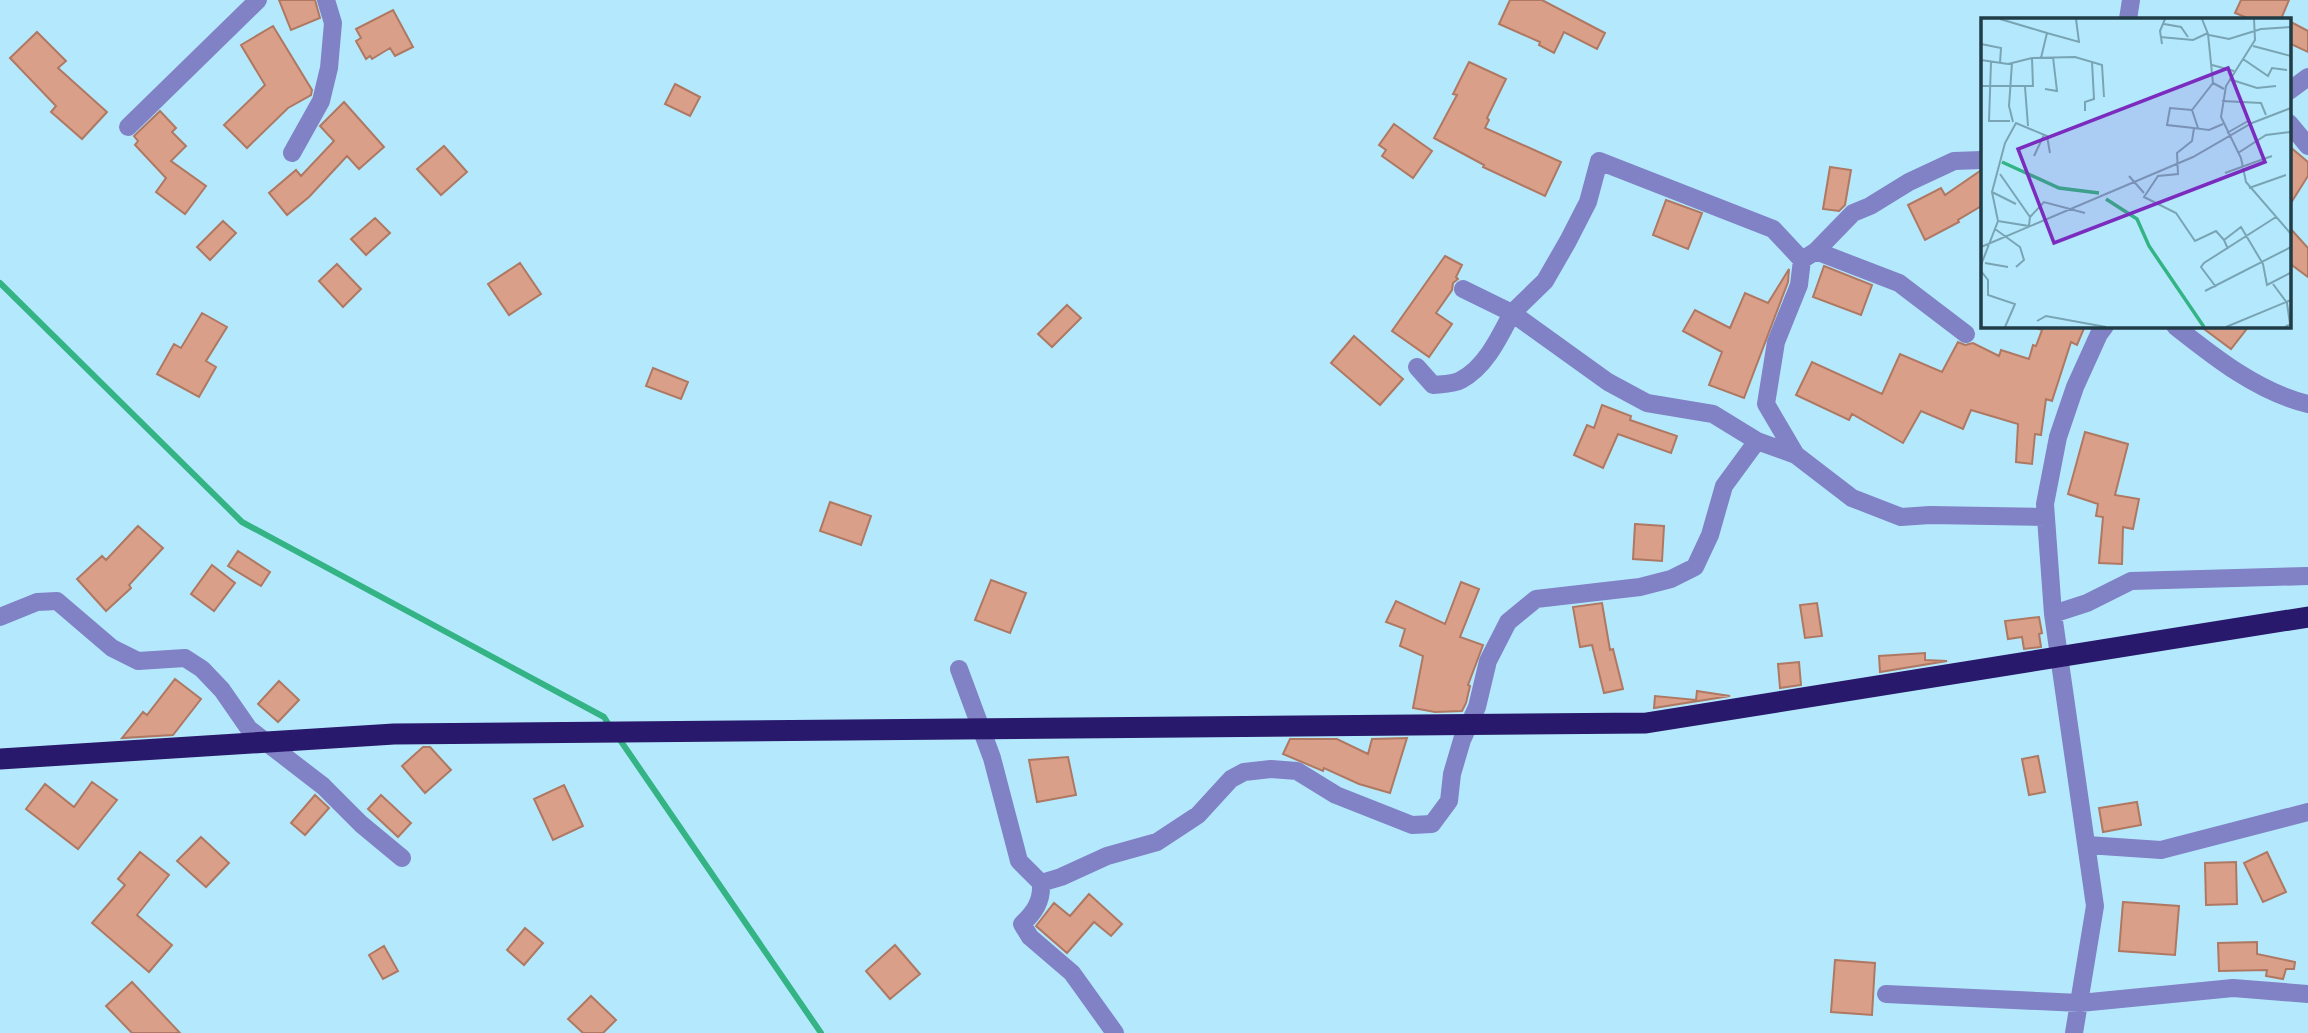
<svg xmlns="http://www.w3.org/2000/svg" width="2308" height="1033" viewBox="0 0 2308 1033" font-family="'Sofia Sans Condensed',sans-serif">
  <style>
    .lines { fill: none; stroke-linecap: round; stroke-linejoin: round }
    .stream { stroke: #34b484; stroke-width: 6 }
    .building { fill: #d99f88; stroke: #af7862; stroke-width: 2 }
    .minor { stroke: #8181c5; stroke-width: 18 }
    .highway { stroke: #29196c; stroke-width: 21 }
    .inset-river { fill: none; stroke: #34b484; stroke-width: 3.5 }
    .inset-road { fill: none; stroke: #79a4b4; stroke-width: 2 }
    .view { fill: #7b2cbf; fill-opacity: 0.15; stroke: #7b2cbf; stroke-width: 3.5 }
    .inset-edge { fill: none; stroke: #203c46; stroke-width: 3.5 }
  </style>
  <rect width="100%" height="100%" fill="#b4e9fd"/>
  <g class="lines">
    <path class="stream" d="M 0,283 L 242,522 L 604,717 L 611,728
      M 618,737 L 821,1033"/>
  </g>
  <path class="building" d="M 279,0 L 315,0 L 320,18 L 291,30 Z
    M 1510,0 L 1542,0 L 1605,33 L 1597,49 L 1564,32 L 1554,53 L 1539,45 L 1540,42 L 1499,24 Z
    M 2241,0 L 2289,0 L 2281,19 L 2250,19 L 2235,13 Z
    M 393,10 L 413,47 L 395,56 L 390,48 L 372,59 L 370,56 L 366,59 L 356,41 L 361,38 L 356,29 Z
    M 2289,21 L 2308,31 L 2308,52 L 2289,43 Z
    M 273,26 L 312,90 L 311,95 L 288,108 L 247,148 L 224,125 L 265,85 L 241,45 Z
    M 37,32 L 66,61 L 58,68 L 107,112 L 82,139 L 51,112 L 56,106 L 10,58 Z
    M 1469,62 L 1506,79 L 1487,118 L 1489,120 L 1485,128 L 1561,162 L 1545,196 L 1483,167 L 1484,165 L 1434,138 L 1457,95 L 1453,94 Z
    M 675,84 L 700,97 L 690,116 L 665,104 Z
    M 344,102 L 384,147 L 359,169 L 347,156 L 309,197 L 287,215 L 269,193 L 296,170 L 301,176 L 334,141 L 320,126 Z
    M 160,111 L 176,128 L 172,132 L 186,146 L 171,161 L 206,186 L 185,214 L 156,192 L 166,178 L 135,145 L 138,141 L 134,136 Z
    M 1394,124 L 1432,151 L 1413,178 L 1382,156 L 1386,150 L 1379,145 Z
    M 444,146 L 467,172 L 441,195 L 417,169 Z
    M 2289,146 L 2308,162 L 2308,176 L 2289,206 Z
    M 1830,167 L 1851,170 L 1845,205 L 1839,211 L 1823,209 Z
    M 1980,171 L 1983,171 L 1983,205 L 1958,220 L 1959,222 L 1925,240 L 1908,205 L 1941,188 L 1945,195 Z
    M 1666,200 L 1702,213 L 1688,249 L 1653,235 Z
    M 375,218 L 390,233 L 366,255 L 351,239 Z
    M 223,221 L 236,233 L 210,260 L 197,247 Z
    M 2289,227 L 2308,248 L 2308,277 L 2289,263 Z
    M 1445,256 L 1462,265 L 1456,277 L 1458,279 L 1453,283 L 1452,290 L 1436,313 L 1452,324 L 1429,357 L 1392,331 Z
    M 520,263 L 541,294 L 509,315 L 488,284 Z
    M 337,264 L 361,289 L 343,307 L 319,281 Z
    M 1824,266 L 1872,285 L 1861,315 L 1813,297 Z
    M 1789,269 L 1788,282 L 1744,398 L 1709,385 L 1722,352 L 1683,331 L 1695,310 L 1730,328 L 1745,293 L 1768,303 Z
    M 1067,305 L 1081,318 L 1052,347 L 1038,334 Z
    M 202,313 L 227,327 L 206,361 L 216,367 L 199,397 L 157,374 L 174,344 L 181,348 Z
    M 2031,326 L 2085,326 L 2077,345 L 2071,342 L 2052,401 L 2046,399 L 2041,435 L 2035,434 L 2032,464 L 2016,462 L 2018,424 L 1971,410 L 1963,429 L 1921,411 L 1903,443 L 1852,414 L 1849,420 L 1796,395 L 1812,362 L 1882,394 L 1900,354 L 1942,372 L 1958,342 L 1965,345 L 1973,343 L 1999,356 L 2001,350 L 2029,359 L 2033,345 L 2036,346 L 2042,330 Z
    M 2200,326 L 2249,326 L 2231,349 Z
    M 1354,336 L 1403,379 L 1380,405 L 1331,363 Z
    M 653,368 L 688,382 L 681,399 L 646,386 Z
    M 1602,405 L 1631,416 L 1630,420 L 1677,436 L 1671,453 L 1618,434 L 1603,468 L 1574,455 L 1587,425 L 1594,428 Z
    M 2085,432 L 2128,444 L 2115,495 L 2139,499 L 2133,529 L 2123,527 L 2122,564 L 2099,563 L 2103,517 L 2096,516 L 2098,504 L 2068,494 Z
    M 830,502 L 871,516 L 861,545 L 820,531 Z
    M 1635,524 L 1664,526 L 1662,561 L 1633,559 Z
    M 138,526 L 163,548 L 129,585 L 131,588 L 106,611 L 77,579 L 102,556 L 106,560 Z
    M 238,551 L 270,572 L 261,586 L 228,566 Z
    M 212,565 L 235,583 L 214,611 L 191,594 Z
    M 991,580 L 1026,593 L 1010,633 L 975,620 Z
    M 1461,582 L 1479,589 L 1460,637 L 1483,645 L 1468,685 L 1470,686 L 1466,703 L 1462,711 L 1435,712 L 1413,708 L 1423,656 L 1400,646 L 1405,629 L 1386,622 L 1396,601 L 1445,624 Z
    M 1602,603 L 1610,650 L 1613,649 L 1623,689 L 1604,693 L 1592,645 L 1580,647 L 1573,607 Z
    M 1817,603 L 1822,636 L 1805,638 L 1800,605 Z
    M 2039,617 L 2042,633 L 2039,634 L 2041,647 L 2024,649 L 2022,637 L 2008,639 L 2005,621 Z
    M 1925,653 L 1925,660 L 1947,661 L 1880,672 L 1879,656 Z
    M 1799,662 L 1801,685 L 1780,688 L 1778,664 Z
    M 175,679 L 201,699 L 173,735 L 122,738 L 143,712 L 147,715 Z
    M 279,681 L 299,700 L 278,722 L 258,704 Z
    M 1697,691 L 1730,696 L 1654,708 L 1655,696 L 1696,700 Z
    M 1407,738 L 1390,793 L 1359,784 L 1324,768 L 1323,771 L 1283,754 L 1290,739 L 1337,739 L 1368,754 L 1372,739 Z
    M 423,747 L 430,747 L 451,770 L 425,793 L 402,766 Z
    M 2038,756 L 2045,792 L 2029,795 L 2022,759 Z
    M 1068,757 L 1076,795 L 1037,802 L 1029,760 Z
    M 92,782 L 117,800 L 78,849 L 26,809 L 45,784 L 74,807 Z
    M 564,785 L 583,826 L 553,840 L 534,799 Z
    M 315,795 L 329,808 L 305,835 L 291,823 Z
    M 381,795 L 411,823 L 398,837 L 368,809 Z
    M 2137,802 L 2141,825 L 2103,832 L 2099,808 Z
    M 201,837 L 229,863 L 206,887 L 177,861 Z
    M 140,852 L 169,875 L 137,915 L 172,945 L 149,972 L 92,923 L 125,885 L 118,879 Z
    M 2267,852 L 2286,892 L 2263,902 L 2244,863 Z
    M 2236,862 L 2237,904 L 2206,905 L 2205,863 Z
    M 1089,894 L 1122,924 L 1111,936 L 1094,922 L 1067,953 L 1036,926 L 1054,903 L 1070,916 Z
    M 2123,902 L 2179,906 L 2175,955 L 2119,951 Z
    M 525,928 L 543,943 L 524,965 L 507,950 Z
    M 2257,942 L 2257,954 L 2295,962 L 2294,969 L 2286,969 L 2283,979 L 2266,976 L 2267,970 L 2219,971 L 2218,943 Z
    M 895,945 L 920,974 L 890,999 L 866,971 Z
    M 384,946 L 398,971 L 383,979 L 369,955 Z
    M 1835,960 L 1875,963 L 1872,1015 L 1831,1012 Z
    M 132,982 L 180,1033 L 132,1033 L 106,1006 Z
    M 591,996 L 616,1020 L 603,1033 L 583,1033 L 568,1019 Z"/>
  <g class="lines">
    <path class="minor" d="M 2128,19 L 2131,0
      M 2289,91 L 2308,77
      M 2289,123 L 2308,146
      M 128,127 L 258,0
      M 292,153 L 321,101 L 329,68 L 333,23 L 326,0
      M 1816,251 L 1899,283 L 1966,334
      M 1802,260 L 1816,251 L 1853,213 L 1870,206 L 1909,182 L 1954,161 L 1982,160
      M 2175,326 C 2214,357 2258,392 2308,404
      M 1417,367 L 1433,385 C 1442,384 1454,384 1461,380 C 1486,367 1500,336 1512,313 L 1463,289
      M 1757,441 L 1713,414 L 1647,403 L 1608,382 L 1512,313 L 1545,281 L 1568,241 L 1588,202 L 1599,161 L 1773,229 L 1802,260 L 1799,285 L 1776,342 L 1766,404 L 1796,455
      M 2053,614 L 2087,603 L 2131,581 L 2308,576
      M 0,617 L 37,602 L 57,601 L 112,648 L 138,661 L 185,658 L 202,669 L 222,690 L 249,729 L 323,786 L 361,824 L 402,858
      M 959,669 L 992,758 L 1019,861 L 1041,883
      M 2087,845 L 2161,850 L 2308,812
      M 1886,994 L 2080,1003 L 2233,988 L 2308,994
      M 1115,1033 L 1072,973 L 1030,937 L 1022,924 C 1035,912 1042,901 1041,883 L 1061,877 L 1107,856 L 1157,842 L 1198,815 L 1231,779 L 1244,772 L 1271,769 L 1297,771 L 1336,795 L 1412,825 L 1432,824 L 1449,801 L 1452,774 L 1462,740 L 1477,707 L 1488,661 L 1508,622 L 1536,599 L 1640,587 L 1671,579 L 1695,567 L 1710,535 L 1724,486 L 1757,441 L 1796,455 L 1852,498 L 1901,517 L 1930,515 L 2046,517
      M 2074,1033 L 2095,906 L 2053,614 L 2045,504 L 2058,437 L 2075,387 L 2099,334 L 2105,326"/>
    <path class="highway" d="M 0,759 L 394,734 L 1646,723 L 2308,617"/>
  </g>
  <g transform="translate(1981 18)">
    <rect width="310" height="310" fill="#b4e9fd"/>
    <path class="inset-river" d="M 21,144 L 78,170 L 118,175M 125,181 L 156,201 L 168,228 L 223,309"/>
    <path class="inset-road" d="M 19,1 L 66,15 L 60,40M 221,1 L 227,16 L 232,65 L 243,71M 273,1 L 274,22 L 245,68 L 240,99 L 260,140 L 265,164 L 310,216M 183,6 L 200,9 L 207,19M 66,15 L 98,24 L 95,1M 228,17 L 248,21 L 280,11 L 310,9M 179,19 L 212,22 L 227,15M 0,26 L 20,30 L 19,45M 181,26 L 179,13 L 184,1M 272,28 L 310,38M 262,41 L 287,58 L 291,50 L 306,52M 0,42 L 27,46 L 51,40 L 94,39 L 111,44 L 113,81 L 104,84 L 104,93M 10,44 L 8,103 L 29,103M 111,44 L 121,47 L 123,79M 31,45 L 28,88 L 32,104M 231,47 L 253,53M 248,61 L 276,70 L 295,68M 0,68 L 52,68 L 51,40M 44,69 L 47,108M 64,71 L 76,73 L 72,39M 241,83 L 280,85 L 285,97M 211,92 L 232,65M 242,106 L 228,112 L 213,110 L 211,123 L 196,135 L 197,156 L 177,158 L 163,179 L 195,195 L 214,223 L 235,213 L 243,222M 213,110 L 186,107 L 189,90 L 211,92 L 217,110M 246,115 L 267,103M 257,135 L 285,117 L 310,114M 53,138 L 63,117M 244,155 L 291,138M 19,156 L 49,199M 148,158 L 163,175M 268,170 L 305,157M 11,174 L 35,186M 17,203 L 48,208 L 49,199 L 63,184 L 104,195M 14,211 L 39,229 L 43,242 L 35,249M 0,229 L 212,139 L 271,105 L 310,90M 247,231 L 243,222 L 260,209 L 282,246 L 286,267 L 309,255M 4,245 L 27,249M 0,247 L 17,203 L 11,174 L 24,125 L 35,105 L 66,118 L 69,135M 0,253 L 7,262 L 7,277 L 34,286 L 24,309M 292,266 L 306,285 L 309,306 L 304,309M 235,269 L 220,249 L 223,245 L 295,199M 224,273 L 310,229M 56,303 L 65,298 L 125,309M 245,309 L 310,282"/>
    <path class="view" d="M 247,50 L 284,144 L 73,225 L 37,131 Z"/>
    <rect width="310" height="310" class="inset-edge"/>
  </g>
</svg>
